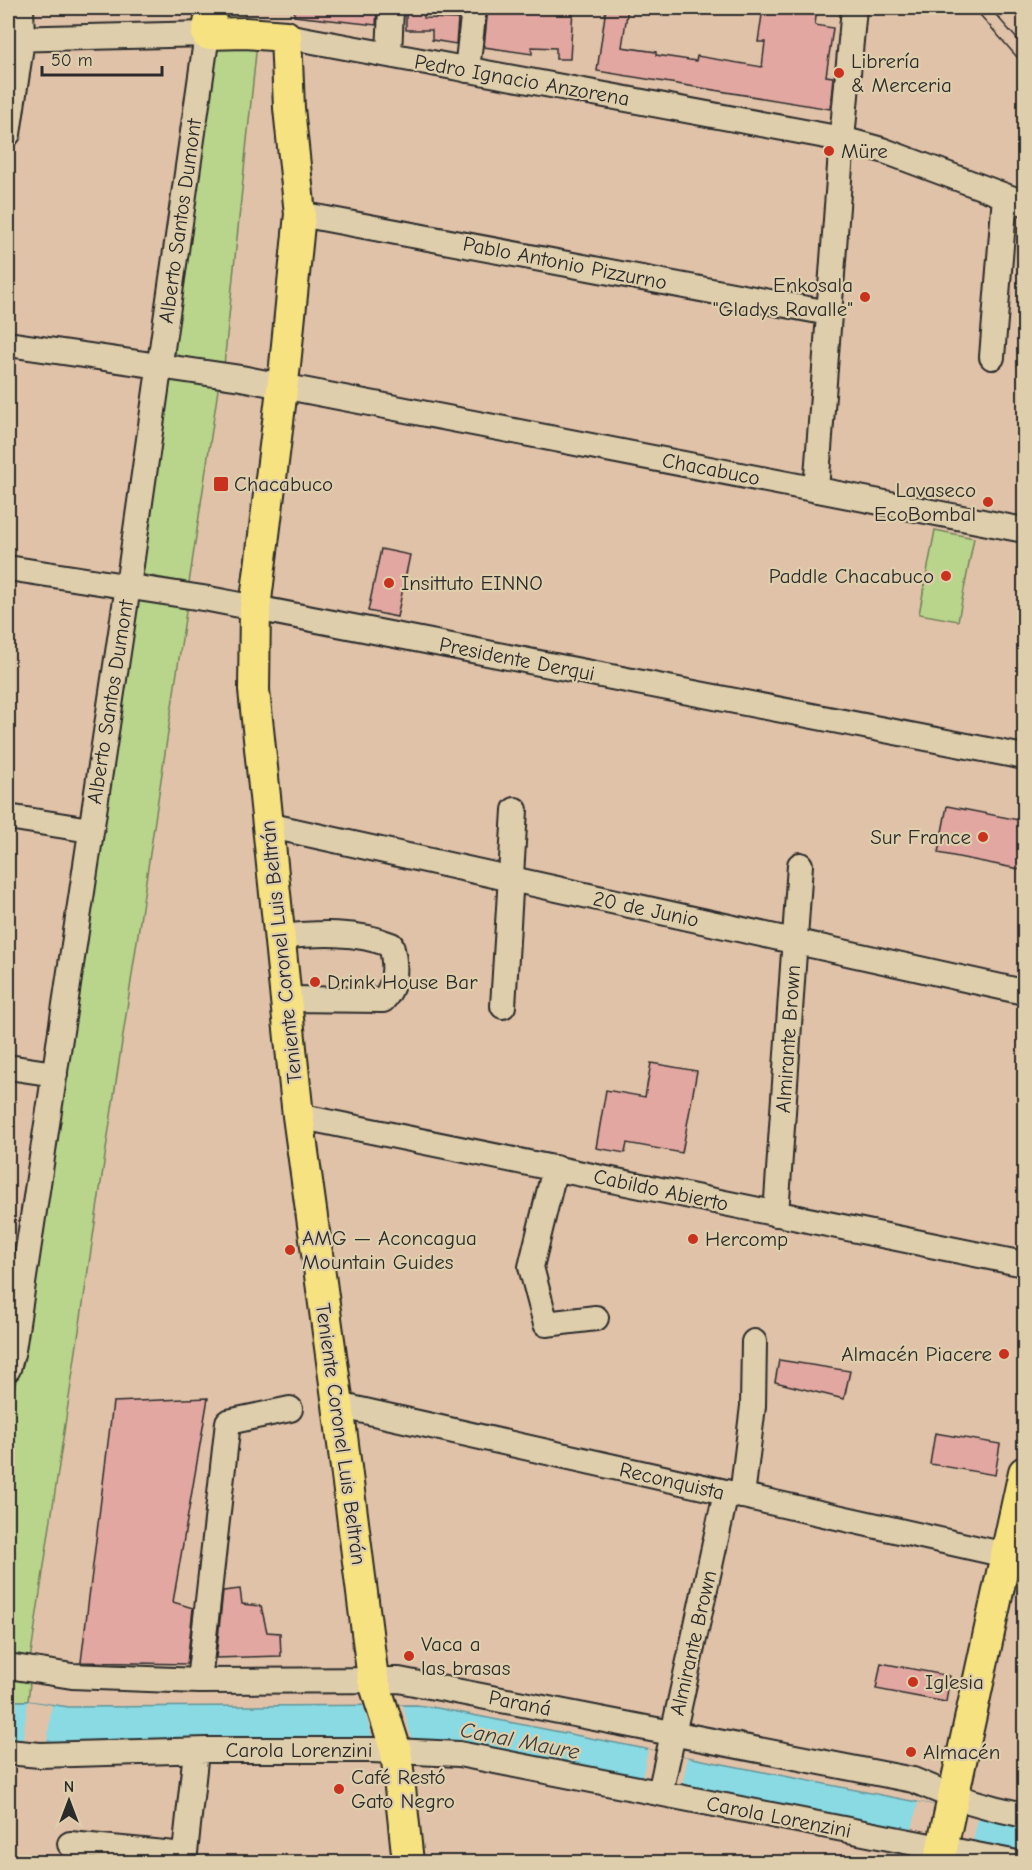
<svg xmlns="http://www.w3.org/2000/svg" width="1032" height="1870" viewBox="0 0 1032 1870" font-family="'Comic Neue',sans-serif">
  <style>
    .green { fill: #b9d48b; stroke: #72805b; stroke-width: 1.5 }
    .water { fill: #89dae3; stroke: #639499; stroke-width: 1.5 }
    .pier { fill: #e0c2a8 }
    .building { fill: #e1a7a0; stroke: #2b2b2b; stroke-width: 1.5 }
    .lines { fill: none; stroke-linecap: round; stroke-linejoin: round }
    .minor-casing { stroke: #2b2b2b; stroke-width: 28 }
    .major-casing { stroke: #2b2b2b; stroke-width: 34 }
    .minor { stroke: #dfceab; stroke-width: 24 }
    .major { stroke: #f7e281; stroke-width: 30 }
    .tram { stroke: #2b2b2b; stroke-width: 1.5 }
    .poi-dot { fill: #c8321e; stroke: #dfceab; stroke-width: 2 }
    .labels { text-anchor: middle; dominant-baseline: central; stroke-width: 4.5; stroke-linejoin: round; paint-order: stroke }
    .poi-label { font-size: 21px; fill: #2b2b2b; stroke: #dfceab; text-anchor: start }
    .street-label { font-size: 21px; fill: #2b2b2b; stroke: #dfceab }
    .water-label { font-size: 22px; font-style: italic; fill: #343c3d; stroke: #dfceab }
  </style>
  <rect width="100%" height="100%" fill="#e0c2a8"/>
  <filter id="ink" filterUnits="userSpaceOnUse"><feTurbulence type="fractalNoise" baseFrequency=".0167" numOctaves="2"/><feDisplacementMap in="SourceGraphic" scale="12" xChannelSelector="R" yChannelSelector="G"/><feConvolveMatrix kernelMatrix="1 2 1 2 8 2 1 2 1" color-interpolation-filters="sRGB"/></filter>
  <g filter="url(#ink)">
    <path class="green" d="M 257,43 L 224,365 L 184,358 L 177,355 L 173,347 L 217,51 L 222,45 Z
      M 171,378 L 219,383 L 189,583 L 145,575 L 141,572 L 169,382 Z
      M 935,530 L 974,538 L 958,621 L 919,614 Z
      M 137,599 L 187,605 L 30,1660 L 8,1657 L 8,1412 L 22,1357 Z
      M 8,1677 L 28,1681 L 30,1683 L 28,1701 L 8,1701 Z"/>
    <path class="water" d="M 8,1701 L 28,1701 L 69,1707 L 416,1705 L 432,1707 L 1024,1823 L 1024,1851 L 464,1744 L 412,1740 L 22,1743 L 8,1740 Z"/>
    <path class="pier" d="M 28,1701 L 52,1705 L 47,1743 L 22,1743 Z
      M 363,1705 L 403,1705 L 412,1740 L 373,1740 Z
      M 648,1749 L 688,1757 L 682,1786 L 642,1778 Z
      M 918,1802 L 979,1814 L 973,1841 L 912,1830 Z"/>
    <path class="building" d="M 295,8 L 355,9 L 355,8 L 377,8 L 376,25 L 294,16 Z
      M 406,8 L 424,8 L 424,18 L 458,19 L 456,44 L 432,40 L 432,30 L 406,30 Z
      M 488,8 L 523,8 L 559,12 L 559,8 L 573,8 L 570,59 L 556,59 L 556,48 L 532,47 L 532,54 L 484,47 Z
      M 606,8 L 628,8 L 622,47 L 656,52 L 656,55 L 696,61 L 697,56 L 762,67 L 765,42 L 758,42 L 763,8 L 817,8 L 815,25 L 833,28 L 826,76 L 833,77 L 830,109 L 597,71 Z
      M 381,549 L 410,555 L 397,617 L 368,611 Z
      M 947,806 L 1024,821 L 1024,870 L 938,853 Z
      M 651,1063 L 697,1071 L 682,1153 L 627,1143 L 625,1153 L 596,1148 L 606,1090 L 645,1097 Z
      M 779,1360 L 850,1371 L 844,1399 L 775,1382 Z
      M 208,1398 L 173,1602 L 193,1608 L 187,1664 L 81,1662 L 113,1402 Z
      M 935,1433 L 1000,1444 L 995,1475 L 930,1464 Z
      M 240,1589 L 242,1604 L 261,1606 L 267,1632 L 280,1633 L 281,1656 L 216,1658 L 223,1591 Z
      M 881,1663 L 950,1676 L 946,1702 L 876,1689 Z"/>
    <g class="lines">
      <defs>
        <path id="minor" d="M 286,36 L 842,139 L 882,150 L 1024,203
          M 8,39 L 207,34 L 128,586 L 13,1350 L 8,1369
          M 389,55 L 391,8
          M 467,70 L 474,8
          M 8,134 L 22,39 L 21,8
          M 300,214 L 829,313
          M 8,344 L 241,378 L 1024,530
          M 992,357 L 1005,196
          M 816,490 L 842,139 L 854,8
          M 8,568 L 209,599 L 1024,757
          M 8,817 L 90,830
          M 267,825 L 1024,992
          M 280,937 C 317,933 357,931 391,945 C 396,964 397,985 383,1000 L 287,999
          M 503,1006 L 515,810
          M 8,1067 L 55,1074
          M 298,1116 L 1024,1264
          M 555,1168 L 531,1267 L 546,1324 L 596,1318
          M 776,1214 L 800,865
          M 338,1405 L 1024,1559
          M 742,1496 L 753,1406 L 754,1342
          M 8,1666 L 72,1676 L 199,1681 L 399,1680 L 913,1780 C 951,1797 984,1807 1024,1815
          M 199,1681 L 228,1422 L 290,1409
          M 8,1752 L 40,1755 L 207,1750 L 372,1750 L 459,1754 L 1012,1862
          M 660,1793 L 726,1493
          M 70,1844 L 185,1855
          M 184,1862 L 196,1751"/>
        <path id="major" d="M 212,8 L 207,34 L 245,33 L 286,36 L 289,108 L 300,214 L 285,365 L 255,608 L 254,690 L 298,1116 L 338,1405 L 373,1679 L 396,1751 L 408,1862
          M 939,1862 L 1024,1472"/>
      </defs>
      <use href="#minor" class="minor-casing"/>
      <use href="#major" class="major-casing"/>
      <use href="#minor" class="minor"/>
      <use href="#major" class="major"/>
      <path class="tram" d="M 974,8 L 1024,65
        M 990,8 L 1024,47"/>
    </g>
  </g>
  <g class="poi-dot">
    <circle cx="839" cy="73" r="6"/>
    <circle cx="829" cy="151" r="6"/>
    <circle cx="865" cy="297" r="6"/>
    <rect x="213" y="476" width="16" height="16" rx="3"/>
    <circle cx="988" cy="502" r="6"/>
    <circle cx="946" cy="576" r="6"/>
    <circle cx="389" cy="583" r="6"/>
    <circle cx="983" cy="837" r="6"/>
    <circle cx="315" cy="982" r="6"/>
    <circle cx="693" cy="1239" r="6"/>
    <circle cx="290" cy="1250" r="6"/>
    <circle cx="1004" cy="1354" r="6"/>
    <circle cx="409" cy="1656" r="6"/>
    <circle cx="913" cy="1682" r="6"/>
    <circle cx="911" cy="1752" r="6"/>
    <circle cx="339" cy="1789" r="6"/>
  </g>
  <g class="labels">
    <g class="poi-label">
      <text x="851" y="61">Librería<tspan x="851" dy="24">&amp; Merceria</tspan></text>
      <text x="841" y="151">Müre</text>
      <text x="853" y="285" text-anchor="end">Enkosala<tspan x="853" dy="24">"Gladys Ravalle"</tspan></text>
      <text x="234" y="484">Chacabuco</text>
      <text x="976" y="490" text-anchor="end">Lavaseco<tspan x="976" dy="24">EcoBombal</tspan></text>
      <text x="934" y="576" text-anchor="end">Paddle Chacabuco</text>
      <text x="401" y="583">Insittuto EINNO</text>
      <text x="971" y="837" text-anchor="end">Sur France</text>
      <text x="327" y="982">Drink House Bar</text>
      <text x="302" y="1238">AMG — Aconcagua<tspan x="302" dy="24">Mountain Guides</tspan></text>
      <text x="705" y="1239">Hercomp</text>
      <text x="992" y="1354" text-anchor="end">Almacén Piacere</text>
      <text x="421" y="1644">Vaca a<tspan x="421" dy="24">las brasas</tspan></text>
      <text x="925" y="1682">Iglesia</text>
      <text x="923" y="1752">Almacén</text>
      <text x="351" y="1777">Café Restó<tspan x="351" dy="24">Gato Negro</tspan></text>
    </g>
    <g class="street-label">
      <text transform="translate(522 80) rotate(10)">Pedro Ignacio Anzorena</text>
      <text transform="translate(180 221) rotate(-82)">Alberto Santos Dumont</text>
      <text transform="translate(565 263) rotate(11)">Pablo Antonio Pizzurno</text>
      <text transform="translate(711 469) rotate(11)">Chacabuco</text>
      <text transform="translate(517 659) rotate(11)">Presidente Derqui</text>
      <text transform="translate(110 702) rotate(-81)">Alberto Santos Dumont</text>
      <text transform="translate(646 909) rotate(12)">20 de Junio</text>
      <text transform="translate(281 952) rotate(-96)">Teniente Coronel Luis Beltrán</text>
      <text transform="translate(788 1039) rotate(-86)">Almirante Brown</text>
      <text transform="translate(661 1190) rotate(12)">Cabildo Abierto</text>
      <text transform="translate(341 1434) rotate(82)">Teniente Coronel Luis Beltrán</text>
      <text transform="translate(672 1481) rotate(13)">Reconquista</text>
      <text transform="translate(693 1643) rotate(-77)">Almirante Brown</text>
      <text transform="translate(520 1703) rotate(11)">Paraná</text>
      <text x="299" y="1750">Carola Lorenzini</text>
      <text transform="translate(779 1817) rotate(11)">Carola Lorenzini</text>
    </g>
    <g class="water-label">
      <text transform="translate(520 1741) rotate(11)">Canal Maure</text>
    </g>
  </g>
  <rect width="1032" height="1870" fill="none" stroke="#dfceab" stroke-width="30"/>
  <rect x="15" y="15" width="1002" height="1840" fill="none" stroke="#2b2b2b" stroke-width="2" filter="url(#ink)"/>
  <g transform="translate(69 1801)" stroke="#dfceab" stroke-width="4.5" paint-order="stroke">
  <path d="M0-4.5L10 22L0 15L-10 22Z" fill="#2b2b2b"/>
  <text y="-9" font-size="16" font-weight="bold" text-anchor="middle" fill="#2b2b2b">N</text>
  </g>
  <path d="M42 66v9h120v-9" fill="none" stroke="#2b2b2b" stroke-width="3"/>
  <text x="51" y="66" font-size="18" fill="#2b2b2b" stroke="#dfceab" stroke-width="4.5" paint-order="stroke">50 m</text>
</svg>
